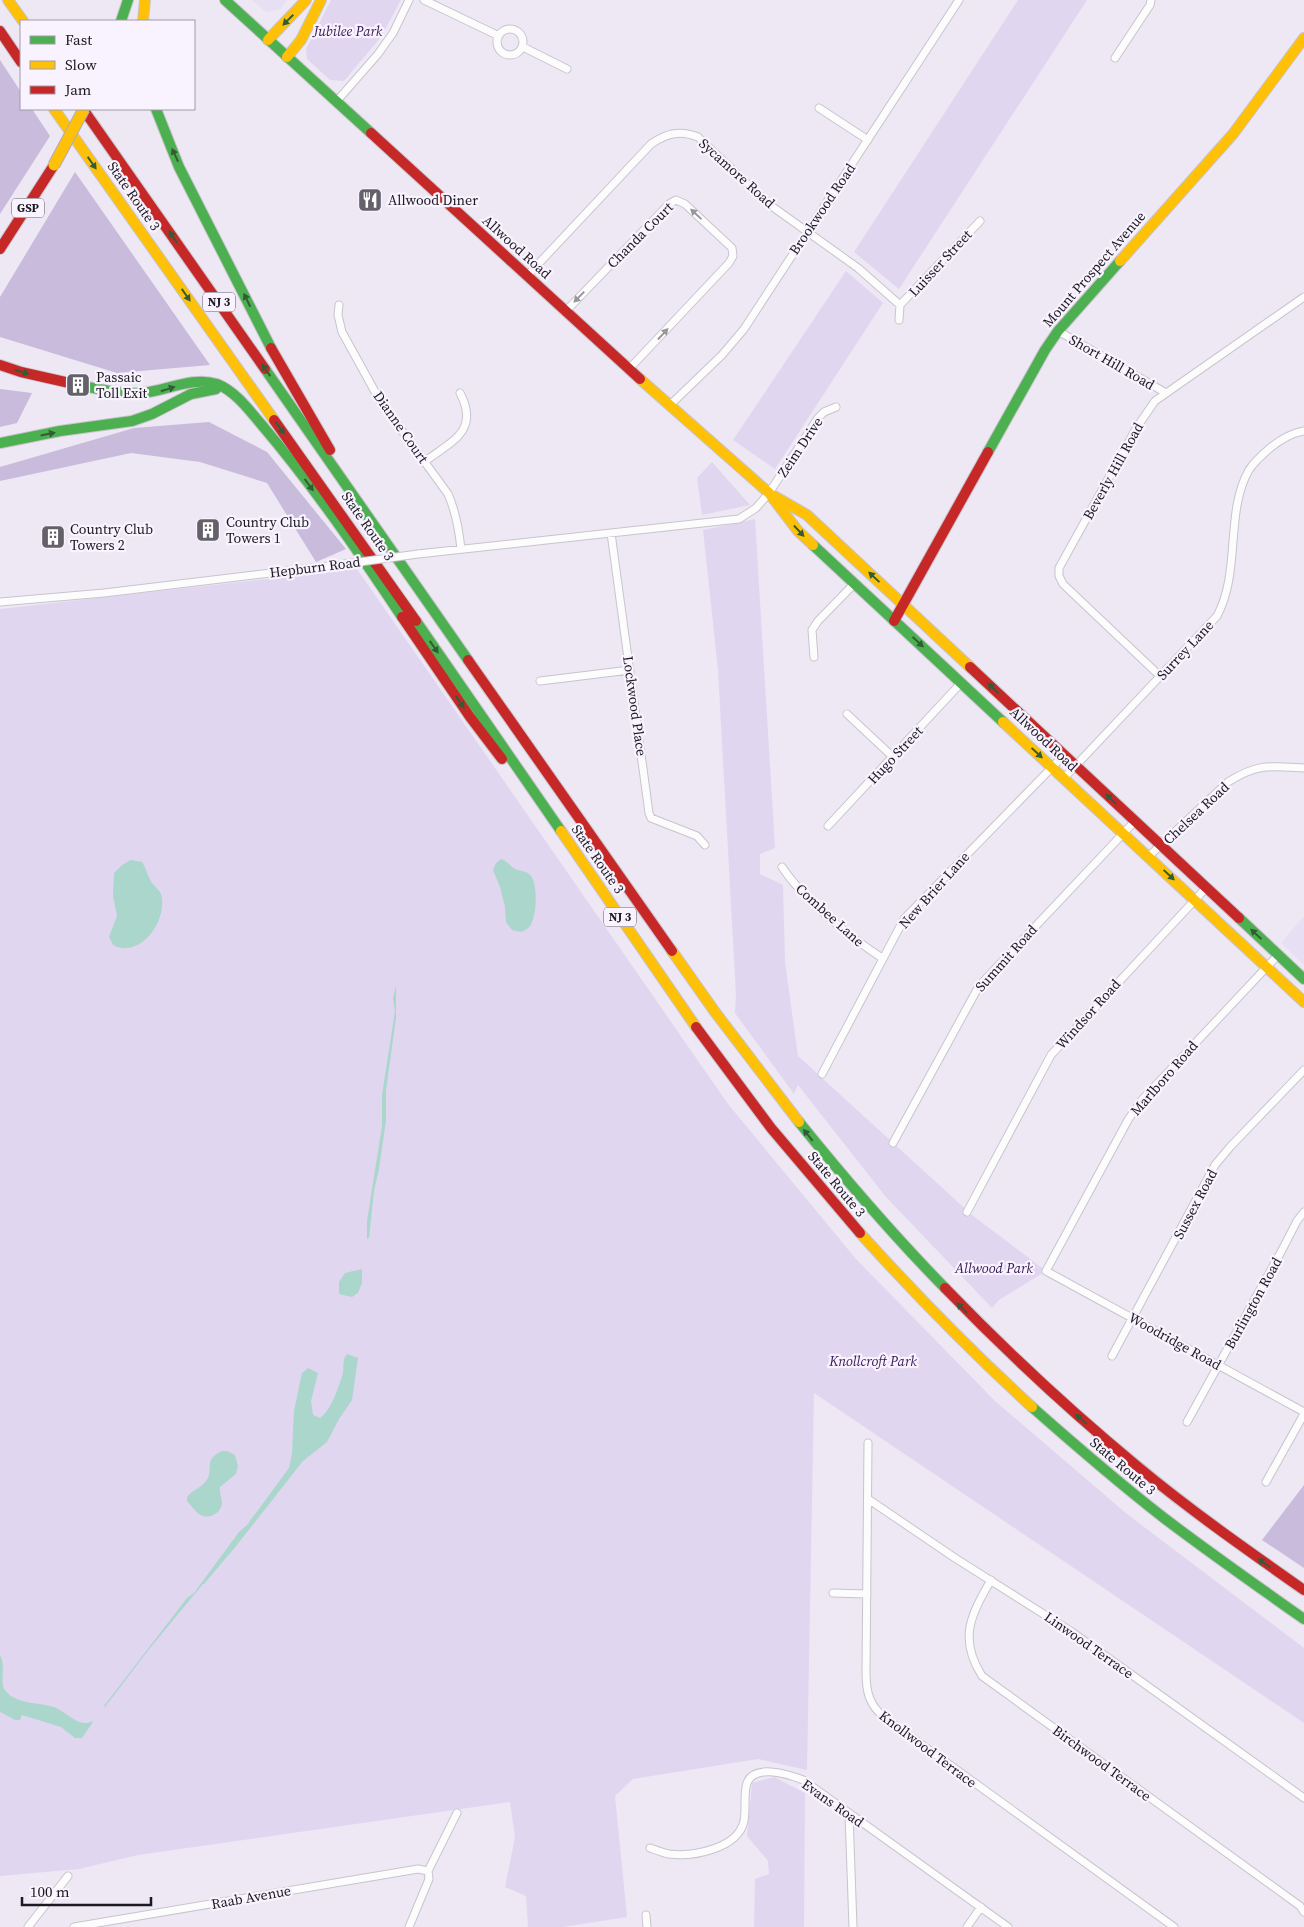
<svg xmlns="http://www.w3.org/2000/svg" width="1304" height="1927" viewBox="0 0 1304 1927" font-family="'Source Serif 4',serif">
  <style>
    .built { fill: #e7dff3 }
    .green { fill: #e1d6f0 }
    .forest { fill: #c9bbdc }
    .water { fill: #aad6cc }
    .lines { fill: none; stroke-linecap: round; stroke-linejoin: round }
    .street-casing { stroke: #c8c4cc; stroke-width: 9 }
    .fast-casing { stroke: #c8c4cc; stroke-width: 12 }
    .slow-casing { stroke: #c8c4cc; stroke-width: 12 }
    .jam-casing { stroke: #c8c4cc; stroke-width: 12 }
    .street { stroke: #fcfcfd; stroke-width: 7 }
    .fast { stroke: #4caf50; stroke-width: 10 }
    .slow { stroke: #ffc107; stroke-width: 10 }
    .jam { stroke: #c62828; stroke-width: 10 }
    .street-bridge-casing { stroke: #c8c4cc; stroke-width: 9; stroke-linecap: butt }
    .slow-bridge-casing { stroke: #b2a9bb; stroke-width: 13; stroke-linecap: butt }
    .street-bridge { stroke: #fcfcfd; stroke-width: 7 }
    .slow-bridge { stroke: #ffc107; stroke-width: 11 }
    .oneway { fill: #325c36 }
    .oneway2 { fill: #97969a }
    .labels { text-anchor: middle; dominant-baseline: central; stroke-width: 4.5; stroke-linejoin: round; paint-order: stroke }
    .shield { fill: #f8f3ff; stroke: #5e5a63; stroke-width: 1 }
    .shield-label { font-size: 12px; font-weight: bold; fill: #1c1920 }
    .park-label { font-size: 14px; font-style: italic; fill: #371954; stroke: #f8f3ff }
    .street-label { font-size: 14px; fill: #1c1920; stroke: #f8f3ff }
    .poi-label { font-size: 14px; fill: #1c1920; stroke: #f8f3ff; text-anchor: start }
  </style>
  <rect width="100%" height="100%" fill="#ede8f4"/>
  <path class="built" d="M 252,0 L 287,0 L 281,9 L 266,12 Z
    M 1303,917 L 1304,917 L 1304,965 L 1281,943 Z"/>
  <path class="green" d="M 331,0 L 401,0 L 381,37 L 344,81 L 330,80 L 307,59 L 306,49 Z
    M 1018,0 L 1087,0 L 899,289 L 854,252 Z
    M 846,271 L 883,303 L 775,469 L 733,440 Z
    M 712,462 L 750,505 L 702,515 L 697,478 Z
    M 755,519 L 775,848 L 760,854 L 760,874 L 783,885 L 785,962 L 798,1056 L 972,1215 L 1046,1271 L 999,1300 L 992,1308 L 886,1197 L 798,1085 L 794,1094 L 735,1013 L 736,995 L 718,670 L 703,530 Z
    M 357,569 L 728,1104 L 856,1259 L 995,1401 L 1127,1514 L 1304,1648 L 1304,1723 L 814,1393 L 807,1770 L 758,1759 L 633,1779 L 615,1796 L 627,1917 L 563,1927 L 528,1927 L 526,1896 L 505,1887 L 515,1837 L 510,1802 L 138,1855 L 79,1869 L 0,1876 L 0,609 Z
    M 774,1777 L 805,1793 L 804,1927 L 754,1927 L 755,1879 L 769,1874 L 768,1861 L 747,1836 L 752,1783 Z"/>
  <path class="forest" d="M 0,60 L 21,92 L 21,109 L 32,109 L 50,136 L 0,214 Z
    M 75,172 L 210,365 L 117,373 L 0,337 L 0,297 Z
    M 0,389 L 32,393 L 17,423 L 0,427 Z
    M 209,422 L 267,452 L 346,549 L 316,562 L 267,483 L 200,462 L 131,453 L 0,481 L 0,467 L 134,428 Z
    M 1304,1485 L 1304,1568 L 1262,1540 Z"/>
  <path class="water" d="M 501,859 C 508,861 511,868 518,870 C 522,871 528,872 531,876 C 538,885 537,916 530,926 C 528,929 524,931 521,932 L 512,930 L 506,922 L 505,907 L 500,887 L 493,870 L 496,863 Z
    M 131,860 L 142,862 C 146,868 148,877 152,883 C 156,888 162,892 162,899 C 165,923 140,959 113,945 L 109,937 L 117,916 L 113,896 L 114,873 L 122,865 Z
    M 396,986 L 396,1018 L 386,1090 L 386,1120 L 379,1169 L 374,1191 L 369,1238 L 367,1239 L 367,1221 L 382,1126 L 382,1095 L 395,1011 L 393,998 Z
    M 362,1269 L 362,1283 L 358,1293 L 352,1297 L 339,1294 L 339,1282 L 345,1273 Z
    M 347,1354 L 358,1358 L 352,1400 L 339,1419 L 327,1442 L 303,1461 L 236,1546 L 204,1584 L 203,1584 L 150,1648 L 105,1707 L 104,1706 L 187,1598 L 194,1593 L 239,1532 L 247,1525 L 289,1468 L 292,1453 L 294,1411 L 302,1373 L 308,1368 L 318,1373 L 311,1401 L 313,1415 L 320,1418 C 331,1411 339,1386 343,1373 C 344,1366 342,1360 347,1354 Z
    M 222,1451 L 227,1451 L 235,1455 L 238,1466 L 236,1474 L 220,1487 C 219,1493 222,1497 222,1503 C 222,1512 210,1520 201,1515 C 196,1513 191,1505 187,1501 L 187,1497 C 192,1490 201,1488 206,1481 C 215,1469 202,1460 222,1451 Z
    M 0,1655 C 6,1666 0,1681 4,1689 C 15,1705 38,1702 54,1707 C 66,1711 79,1729 92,1721 L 93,1722 L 82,1738 L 75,1738 L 61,1727 L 22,1715 L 20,1720 L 15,1720 L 0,1712 Z"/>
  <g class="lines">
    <defs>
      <path id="street" d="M 424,0 L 499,36
        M497 42a13 13 0 1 1 26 0a13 13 0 1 1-26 0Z
        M 523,47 L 567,69
        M 1115,58 L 1150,5 L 1151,0
        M 336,102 L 378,54 L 393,33 L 409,0
        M 819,108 L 868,140
        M 527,276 L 651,144 C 667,133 680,130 698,137 L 770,205 L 858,268 L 900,305 L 899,320
        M 339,305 L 338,315 L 342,332 L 379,399 L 448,494 C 456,512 459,530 461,549
        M 900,305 L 980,221
        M 566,311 L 669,204 L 676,200 L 685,204 L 732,248 L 733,256 L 729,263 L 629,369
        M 1058,331 L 1166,393
        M 669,406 L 722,355 L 744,329 L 959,0
        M 424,462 C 452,441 480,431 460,393
        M 611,533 L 649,813 L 651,818 L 697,836 L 705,845
        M 418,554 L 739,519 L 756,508 L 769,493 L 818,418 L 824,412 L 836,407
        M 0,602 L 104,593 L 345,564
        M 814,657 L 812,630 L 818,621 L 854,584
        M 1161,677 L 1063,584 L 1059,576 L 1059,568 L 1137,427 L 1155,401 L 1304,297
        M 540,681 L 630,670
        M 847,714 L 893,757
        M 1064,778 L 1217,616 C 1241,572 1225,511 1249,470 C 1254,462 1263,454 1270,448 C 1280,440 1292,433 1304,431
        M 828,826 L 961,683
        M 1148,857 L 1228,782 C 1258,763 1271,766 1304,768
        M 782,867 C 803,899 850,937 882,958
        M 1278,955 L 1141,1101 L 1128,1120 L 1046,1271 L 1304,1412
        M 822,1074 L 904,919 L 1064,755
        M 893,1143 L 979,986 L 1135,821
        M 967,1212 L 1051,1055 L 1206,888
        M 1112,1356 L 1215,1165 L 1230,1147 L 1304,1070
        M 1187,1422 L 1282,1250 L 1297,1221 L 1304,1212
        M 868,1443 L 866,1672 C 866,1692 869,1705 885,1718 L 1174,1927
        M 1266,1482 L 1304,1414
        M 868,1499 L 955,1558 L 1072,1632 L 1304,1798
        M 991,1580 C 971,1615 958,1638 982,1676 L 1300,1906 L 1304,1912
        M 833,1593 L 867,1594
        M 849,1814 L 853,1927
        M 650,1848 C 656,1850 663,1853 669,1854 C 692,1857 738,1849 744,1821 C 746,1810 744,1798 746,1787 C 750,1762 788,1774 803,1780 L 1008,1927
        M 646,1915 L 647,1927
        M 28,1927 L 68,1876
        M 74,1927 L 418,1869 L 428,1871
        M 409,1927 L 429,1879 L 428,1871 L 457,1813
        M 967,1927 L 981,1907"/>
      <path id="fast" d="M 225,0 L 371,133
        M 121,21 L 128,0
        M 156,109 L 179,167 L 271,348
        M 265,369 L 468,660
        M 82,386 C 102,389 122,395 142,393 C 166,391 192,376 217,384 C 235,391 249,410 261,424 C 313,485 358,551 402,617
        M 0,443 L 60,431 L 132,421 L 152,414 L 191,394 L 216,389
        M 988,452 L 1045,350 L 1058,331 L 1120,261
        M 813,545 L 1003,722
        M 416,621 L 561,831
        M 1239,918 L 1304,979
        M 799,1122 C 845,1179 893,1235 945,1288
        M 1032,1407 C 1075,1445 1119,1483 1164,1518 C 1210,1553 1257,1586 1304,1619"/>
      <path id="slow" d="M 8,0 L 23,21
        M 143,21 L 145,0
        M 268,40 L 306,0
        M 287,57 L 301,40 L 321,0
        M 54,109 L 274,420
        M 1120,261 L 1233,134 L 1304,38
        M 640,379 L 769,493 L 798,531 L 813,545
        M 774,496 L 807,515 L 970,667
        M 1003,722 L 1304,1002
        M 561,831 L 696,1027
        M 672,951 L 715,1012 L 799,1122
        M 860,1233 C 915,1294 972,1352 1032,1407"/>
      <path id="jam" d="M 0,31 L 21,62
        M 83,109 L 265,369
        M 371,133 L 640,379
        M 0,249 L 54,165
        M 271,348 L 330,450
        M 0,365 L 21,372 L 74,384
        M 274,420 L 416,621
        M 402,617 L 470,717 L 502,759
        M 894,621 L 988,452
        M 468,660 L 672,951
        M 970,667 L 1239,918
        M 696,1027 L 771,1128 L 860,1233
        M 945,1288 C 1005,1350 1069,1410 1137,1466 C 1190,1510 1247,1550 1304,1590"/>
    </defs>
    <use href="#street" class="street-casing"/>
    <use href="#fast" class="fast-casing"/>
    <use href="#slow" class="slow-casing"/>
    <use href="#jam" class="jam-casing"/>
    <use href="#street" class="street"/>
    <use href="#fast" class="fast"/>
    <use href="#slow" class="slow"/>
    <use href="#jam" class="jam"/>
    <defs>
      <path id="street-bridge" d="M 345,564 L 418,554"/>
      <path id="slow-bridge" d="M 54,165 L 84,109"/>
    </defs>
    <use href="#street-bridge" class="street-bridge-casing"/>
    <use href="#slow-bridge" class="slow-bridge-casing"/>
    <use href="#street-bridge" class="street-bridge"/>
    <use href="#slow-bridge" class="slow-bridge"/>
  </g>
  <defs><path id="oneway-solid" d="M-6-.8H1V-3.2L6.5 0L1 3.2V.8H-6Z" transform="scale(1.25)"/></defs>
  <g class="oneway">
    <use href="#oneway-solid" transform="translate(288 20) rotate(135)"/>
    <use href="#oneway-solid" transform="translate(175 155) rotate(-115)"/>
    <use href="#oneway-solid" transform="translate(92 163) rotate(55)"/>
    <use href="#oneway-solid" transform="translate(173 237) rotate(-125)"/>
    <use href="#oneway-solid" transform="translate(186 295) rotate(55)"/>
    <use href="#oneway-solid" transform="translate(247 300) rotate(-116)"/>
    <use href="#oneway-solid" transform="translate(266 370) rotate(-125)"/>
    <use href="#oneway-solid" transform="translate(22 372) rotate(16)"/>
    <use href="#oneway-solid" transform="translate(168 389) rotate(-17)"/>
    <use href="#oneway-solid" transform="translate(280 428) rotate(55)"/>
    <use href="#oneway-solid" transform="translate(48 434) rotate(-11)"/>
    <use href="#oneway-solid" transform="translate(309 485) rotate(54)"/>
    <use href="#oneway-solid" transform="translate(799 531) rotate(47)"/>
    <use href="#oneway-solid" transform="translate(874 577) rotate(-137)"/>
    <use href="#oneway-solid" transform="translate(918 642) rotate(43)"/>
    <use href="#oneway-solid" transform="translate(434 647) rotate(55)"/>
    <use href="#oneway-solid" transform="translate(993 688) rotate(-137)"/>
    <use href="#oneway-solid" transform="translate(460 702) rotate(55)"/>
    <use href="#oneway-solid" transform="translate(1037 753) rotate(43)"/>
    <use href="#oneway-solid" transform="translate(1111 799) rotate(-137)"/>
    <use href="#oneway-solid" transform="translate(1169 875) rotate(43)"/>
    <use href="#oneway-solid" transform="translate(1256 934) rotate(-137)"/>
    <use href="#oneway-solid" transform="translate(808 1135) rotate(-129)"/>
    <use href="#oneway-solid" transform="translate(962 1308) rotate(-135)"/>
    <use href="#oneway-solid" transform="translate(1081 1419) rotate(-139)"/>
    <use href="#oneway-solid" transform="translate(1264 1563) rotate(-145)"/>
  </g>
  <g class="oneway2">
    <use href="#oneway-solid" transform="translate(696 214) rotate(-137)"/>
    <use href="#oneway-solid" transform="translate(579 297) rotate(134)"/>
    <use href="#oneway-solid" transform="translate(663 334) rotate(-47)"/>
  </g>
  <defs>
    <symbol id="restaurant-square" viewBox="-11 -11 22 22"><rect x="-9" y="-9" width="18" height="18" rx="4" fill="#65616a" stroke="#f8f3ff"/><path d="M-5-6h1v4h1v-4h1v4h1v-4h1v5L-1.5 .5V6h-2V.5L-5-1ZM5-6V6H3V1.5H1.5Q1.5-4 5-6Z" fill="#fff"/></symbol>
    <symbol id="building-square" viewBox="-11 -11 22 22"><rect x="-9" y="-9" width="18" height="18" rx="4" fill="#65616a" stroke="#f8f3ff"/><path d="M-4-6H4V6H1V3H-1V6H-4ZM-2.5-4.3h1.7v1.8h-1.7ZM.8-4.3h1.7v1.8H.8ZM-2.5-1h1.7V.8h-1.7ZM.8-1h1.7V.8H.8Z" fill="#fff"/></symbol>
  </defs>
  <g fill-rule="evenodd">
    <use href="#restaurant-square" x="356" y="186" width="28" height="28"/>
    <use href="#building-square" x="64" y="371" width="28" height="28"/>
    <use href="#building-square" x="194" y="516" width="28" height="28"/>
    <use href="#building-square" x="39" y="523" width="28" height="28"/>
  </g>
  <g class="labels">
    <g class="shield">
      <rect x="12" y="198.5" width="32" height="19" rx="4"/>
      <rect x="203" y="292.5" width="32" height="19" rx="4"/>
      <rect x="604" y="907.5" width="32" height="19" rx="4"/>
    </g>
    <g class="shield-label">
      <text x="28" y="208">GSP</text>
      <text x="219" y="302">NJ 3</text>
      <text x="620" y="917">NJ 3</text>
    </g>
    <g class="park-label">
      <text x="348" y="31">Jubilee Park</text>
      <text x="994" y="1268">Allwood Park</text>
      <text x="873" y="1361">Knollcroft Park</text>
    </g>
    <g class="street-label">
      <text transform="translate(737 173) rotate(42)">Sycamore Road</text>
      <text transform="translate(134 196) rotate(55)">State Route 3</text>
      <text transform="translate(822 209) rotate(-56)">Brookwood Road</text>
      <text transform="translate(640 235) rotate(-45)">Chanda Court</text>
      <text transform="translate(517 247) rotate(42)">Allwood Road</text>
      <text transform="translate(940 263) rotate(-47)">Luisser Street</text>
      <text transform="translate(1094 269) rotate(-49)">Mount Prospect Avenue</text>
      <text transform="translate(1112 362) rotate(30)">Short Hill Road</text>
      <text transform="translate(401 427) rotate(55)">Dianne Court</text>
      <text transform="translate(800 447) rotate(-56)">Zeim Drive</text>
      <text transform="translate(1113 471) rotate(-61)">Beverly Hill Road</text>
      <text transform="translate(368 526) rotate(55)">State Route 3</text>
      <text transform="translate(315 567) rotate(-7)">Hepburn Road</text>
      <text transform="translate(1185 650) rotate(-47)">Surrey Lane</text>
      <text transform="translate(635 706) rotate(82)">Lockwood Place</text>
      <text transform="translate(1044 739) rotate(43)">Allwood Road</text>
      <text transform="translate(895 755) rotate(-47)">Hugo Street</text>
      <text transform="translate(1196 813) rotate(-43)">Chelsea Road</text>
      <text transform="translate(598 859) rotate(55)">State Route 3</text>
      <text transform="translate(934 890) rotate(-48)">New Brier Lane</text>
      <text transform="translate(830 915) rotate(42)">Combee Lane</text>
      <text transform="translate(1006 958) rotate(-48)">Summit Road</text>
      <text transform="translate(1088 1014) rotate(-48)">Windsor Road</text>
      <text transform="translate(1164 1078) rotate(-49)">Marlboro Road</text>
      <text transform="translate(837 1184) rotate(50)">State Route 3</text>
      <text transform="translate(1195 1204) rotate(-62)">Sussex Road</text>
      <text transform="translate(1253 1303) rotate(-61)">Burlington Road</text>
      <text transform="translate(1175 1341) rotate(29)">Woodridge Road</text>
      <text transform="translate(1123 1466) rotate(40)">State Route 3</text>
      <text transform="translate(1089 1645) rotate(35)">Linwood Terrace</text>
      <text transform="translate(928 1749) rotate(37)">Knollwood Terrace</text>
      <text transform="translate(1102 1763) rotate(36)">Birchwood Terrace</text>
      <text transform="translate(833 1803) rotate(35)">Evans Road</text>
      <text transform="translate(251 1897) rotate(-10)">Raab Avenue</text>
    </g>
    <g class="poi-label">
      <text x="388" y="200">Allwood Diner</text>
      <text x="96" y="377">Passaic<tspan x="96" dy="16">Toll Exit</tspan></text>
      <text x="226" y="522">Country Club<tspan x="226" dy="16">Towers 1</tspan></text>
      <text x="70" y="529">Country Club<tspan x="70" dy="16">Towers 2</tspan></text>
    </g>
  </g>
  <rect x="20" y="20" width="175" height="90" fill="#f8f3ff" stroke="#a09ca6"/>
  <rect x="30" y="36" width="25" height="8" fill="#4caf50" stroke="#a09ca6"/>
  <text x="65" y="45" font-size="15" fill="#1c1920">Fast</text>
  <rect x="30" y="61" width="25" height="8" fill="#ffc107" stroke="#a09ca6"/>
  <text x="65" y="70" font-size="15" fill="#1c1920">Slow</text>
  <rect x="30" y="86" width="25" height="8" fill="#c62828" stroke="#a09ca6"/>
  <text x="65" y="95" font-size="15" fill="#1c1920">Jam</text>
  <path d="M22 1897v8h129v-8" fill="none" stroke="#1c1920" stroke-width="2.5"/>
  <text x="30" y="1897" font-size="15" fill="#1c1920" stroke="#f8f3ff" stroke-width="4" paint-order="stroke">100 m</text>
</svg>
